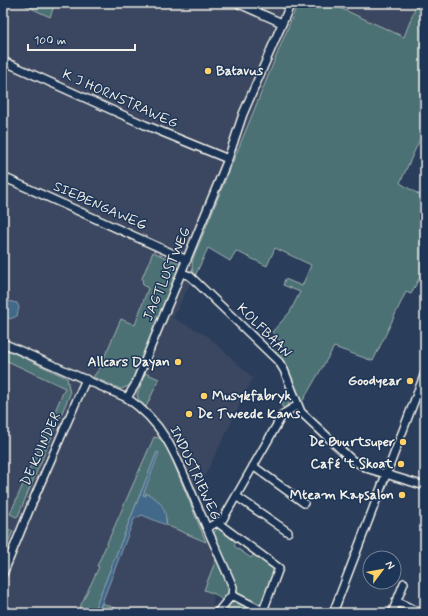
<svg xmlns="http://www.w3.org/2000/svg" width="428" height="616" viewBox="0 0 428 616" font-family="Mynerve,sans-serif">
  <style>
    .built { fill: #3a4760 }
    .green { fill: #4b7174; stroke: #a0b1ae }
    .water { fill: #42688a; stroke: #899fb0 }
    .lines { fill: none; stroke-linecap: round; stroke-linejoin: round }
    .minor-casing { stroke: #f4f1e8; stroke-width: 10 }
    .minor { stroke: #1d3557; stroke-width: 7 }
    .poi-dot { fill: #ffd166; stroke: #1d3557; stroke-width: 1.5 }
    .labels { text-anchor: middle; dominant-baseline: central; stroke-width: 3; stroke-linejoin: round; paint-order: stroke }
    .poi-label { font-size: 14px; font-weight: bold; fill: #f4f1e8; stroke: #1d3557; text-anchor: end }
    .street-label { font-size: 14px; fill: #f4f1e8; stroke: #1d3557 }
  </style>
  <rect width="100%" height="100%" fill="#2a3d5b"/>
  <filter id="ink" filterUnits="userSpaceOnUse"><feTurbulence type="fractalNoise" baseFrequency=".025" numOctaves="2"/><feDisplacementMap in="SourceGraphic" scale="8" xChannelSelector="R" yChannelSelector="G"/><feConvolveMatrix kernelMatrix="1 2 1 2 8 2 1 2 1" color-interpolation-filters="sRGB"/></filter>
  <g filter="url(#ink)">
    <path class="built" d="M 3,3 L 307,3 L 225,212 L 173,318 L 208,336 L 253,378 L 194,498 L 218,558 L 213,605 L 210,613 L 3,613 Z
      M 317,3 L 418,3 L 405,42 Z"/>
    <path class="green" d="M 20,3 L 48,3 L 54,6 L 50,17 Z
      M 298,3 L 329,3 L 404,37 L 417,3 L 425,3 L 425,128 L 400,183 L 425,198 L 425,267 L 411,294 L 406,292 L 404,296 L 373,361 L 334,347 L 301,404 L 275,355 L 281,342 L 272,332 L 290,312 L 300,292 L 283,285 L 285,279 L 302,286 L 311,265 L 275,248 L 267,266 L 236,251 L 230,261 L 208,248 L 195,276 C 187,264 198,248 202,237 Z
      M 153,252 L 180,264 L 134,379 L 129,386 L 121,389 L 93,377 L 99,369 L 121,319 L 135,325 L 148,288 L 143,285 L 142,278 Z
      M 3,348 L 67,378 L 70,394 L 18,516 L 16,517 L 10,514 L 65,388 L 3,359 Z
      M 145,373 L 159,379 L 146,407 L 140,403 L 137,395 Z
      M 290,392 L 291,401 L 285,408 L 281,406 Z
      M 154,437 L 162,439 L 165,442 L 206,542 L 166,525 L 166,518 L 146,493 L 146,496 L 143,495 L 157,452 L 93,613 L 77,613 L 99,567 L 97,566 Z
      M 3,527 L 13,531 L 3,554 Z
      M 219,527 L 238,540 L 234,546 L 251,558 L 255,552 L 277,568 L 261,609 L 237,596 L 237,587 L 213,533 Z
      M 217,557 L 230,590 L 229,596 L 223,601 L 215,594 L 204,590 Z
      M 236,599 L 252,608 L 254,613 L 220,613 Z
      M 102,603 L 126,613 L 98,613 Z"/>
    <path class="water" d="M 3,300 L 17,303 L 19,307 L 17,316 L 10,319 L 3,314 Z
      M 157,452 L 159,453 L 143,495 L 146,496 L 146,493 C 160,500 167,508 166,525 L 142,515 L 134,519 L 98,613 L 93,613 Z"/>
    <g class="lines">
      <defs>
        <path id="minor" d="M 237,3 L 282,23
          M 3,61 L 145,125 L 228,159
          M 3,177 L 187,260
          M 182,273 L 190,276 L 279,362 L 284,370 L 301,412 L 352,460 L 369,469 L 425,486
          M 3,343 L 127,398 C 167,425 178,461 196,503 C 208,531 221,559 233,587 L 232,595 L 217,613
          M 127,398 L 135,385 L 228,159 L 243,114 L 291,3
          M 253,466 L 304,503
          M 236,496 L 288,532
          M 218,523 L 279,568 L 263,611 L 232,595
          M 207,528 L 223,519 L 283,414 L 298,405
          M 3,574 L 35,496 L 86,379
          M 396,601 L 420,613
          M 333,613 L 425,373
          M 392,613 L 404,583"/>
      </defs>
      <use href="#minor" class="minor-casing"/>
      <use href="#minor" class="minor"/>
    </g>
  </g>
  <g class="poi-dot">
    <circle cx="208" cy="71" r="4"/>
    <circle cx="178" cy="362" r="4"/>
    <circle cx="410" cy="381" r="4"/>
    <circle cx="204" cy="396" r="4"/>
    <circle cx="189" cy="414" r="4"/>
    <circle cx="403" cy="442" r="4"/>
    <circle cx="401" cy="464" r="4"/>
    <circle cx="402" cy="495" r="4"/>
  </g>
  <g class="labels">
    <g class="poi-label">
      <text x="216" y="71" text-anchor="start">Batavus</text>
      <text x="170" y="362">Allcars Dayan</text>
      <text x="402" y="381">Goodyear</text>
      <text x="212" y="396" text-anchor="start">Musykfabryk</text>
      <text x="197" y="414" text-anchor="start">De Tweede Kans</text>
      <text x="395" y="442">De Buurtsuper</text>
      <text x="393" y="464">Café 't Skoat</text>
      <text x="394" y="495">Mteam Kapsalon</text>
    </g>
    <g class="street-label">
      <text transform="translate(120 99) rotate(24)">K J HORNSTRAWEG</text>
      <text transform="translate(100 206) rotate(24)">SIEBENGAWEG</text>
      <text transform="translate(167 274) rotate(-67)">JAGTLUSTWEG</text>
      <text transform="translate(264 331) rotate(45)">KOLFBAAN</text>
      <text transform="translate(41 449) rotate(-66)">DE KUINDER</text>
      <text transform="translate(195 473) rotate(65)">INDUSTRIEWEG</text>
    </g>
  </g>
  <rect width="428" height="616" fill="none" stroke="#1d3557" stroke-width="16"/>
  <rect x="8" y="8" width="412" height="600" fill="none" stroke="#f4f1e8" stroke-width="1.5" filter="url(#ink)"/>
  <g transform="translate(382 570) rotate(58)"><circle r="19" fill="#1d3557" stroke="#738091"/>
  <path d="M0-3L7 15L0 10L-7 15Z" fill="#ffd166"/>
  <text y="-6" font-size="11" font-weight="bold" text-anchor="middle" fill="#f4f1e8">N</text>
  </g>
  <path d="M28 44v6h107v-6" fill="none" stroke="#f4f1e8" stroke-width="2"/>
  <text x="34" y="44" font-size="12" fill="#f4f1e8" stroke="#1d3557" stroke-width="3" paint-order="stroke">100 m</text>
</svg>
